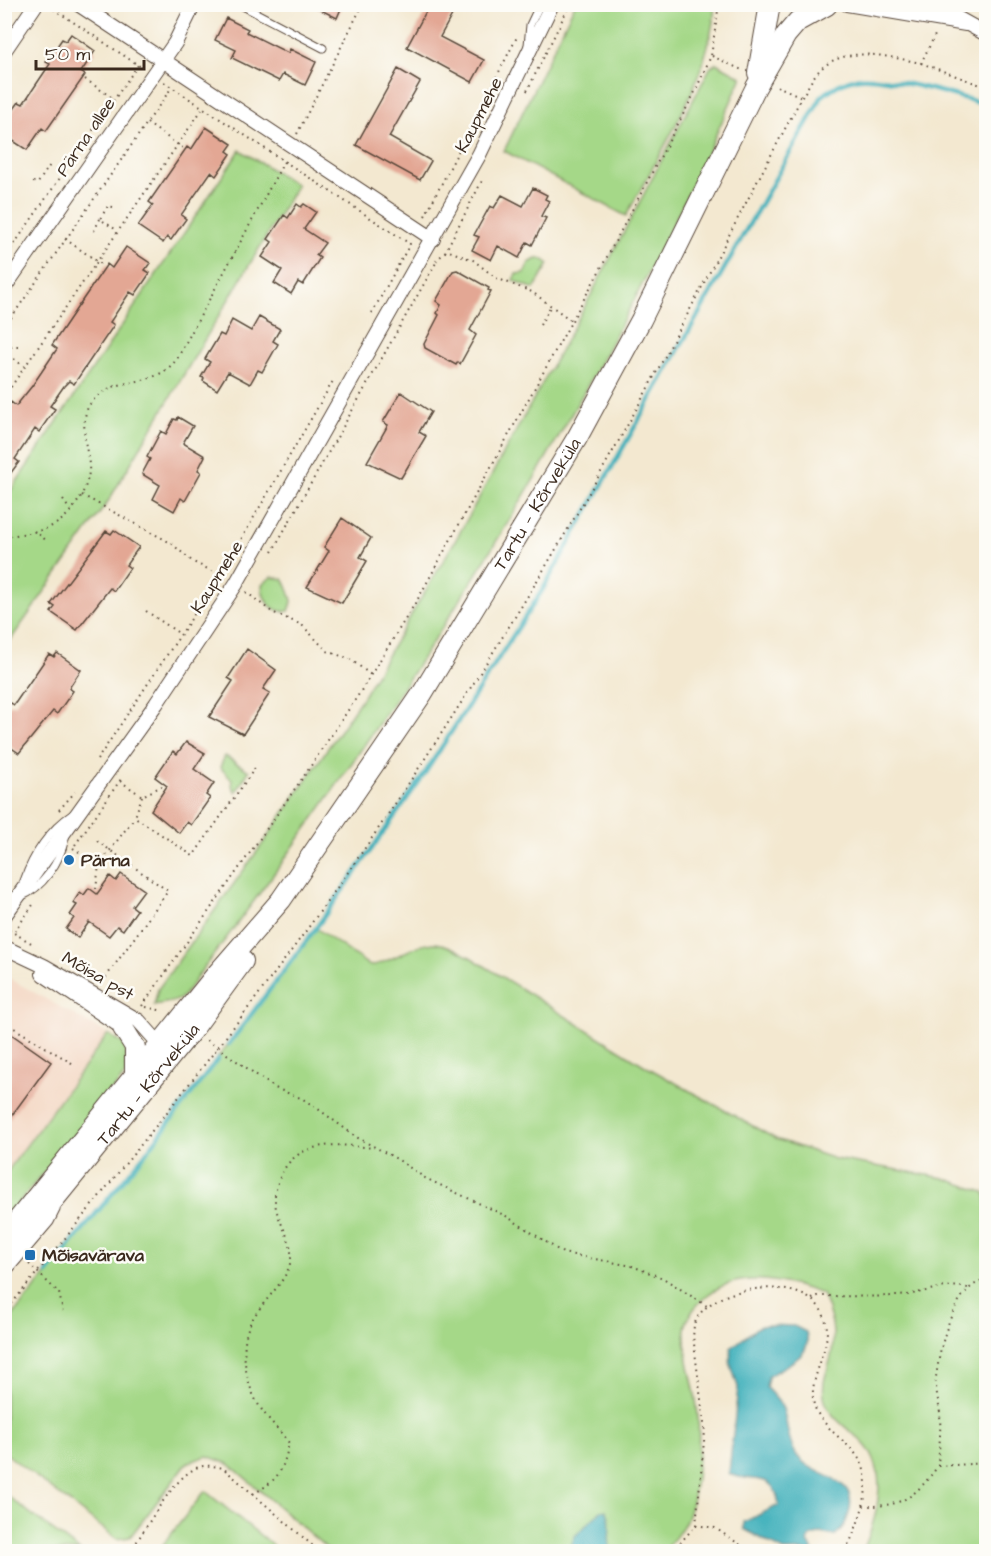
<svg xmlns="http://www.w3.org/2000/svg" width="991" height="1556" viewBox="0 0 991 1556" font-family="'Architects Daughter',sans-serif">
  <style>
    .built { fill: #f3d4bf }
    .green { fill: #a5d888; stroke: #708153; stroke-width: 1.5 }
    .water { fill: #40b0bb; stroke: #3e6d6c; stroke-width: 1.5 }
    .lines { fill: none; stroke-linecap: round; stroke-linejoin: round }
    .stream { stroke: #40b0bb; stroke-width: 4.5 }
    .building { fill: #e3a794 }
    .lane-casing { stroke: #574639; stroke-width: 9 }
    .street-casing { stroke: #574639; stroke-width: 16 }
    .secondary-casing { stroke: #574639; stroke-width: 22 }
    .path { stroke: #574639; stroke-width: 2; stroke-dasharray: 1.5 4.5; stroke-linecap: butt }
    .lane { stroke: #fff; stroke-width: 7 }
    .street { stroke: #fff; stroke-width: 14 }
    .secondary { stroke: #fff; stroke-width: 20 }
    .poi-dot { fill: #1f6fb2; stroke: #fdfcf7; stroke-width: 2 }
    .labels { text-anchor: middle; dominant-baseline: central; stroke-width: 5; stroke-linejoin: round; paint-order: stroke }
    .street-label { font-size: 18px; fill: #3b2a1e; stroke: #fdfcf7 }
    .poi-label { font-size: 18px; font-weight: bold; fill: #3b2a1e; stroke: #fdfcf7; text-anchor: start }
  </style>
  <rect width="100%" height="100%" fill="#fdfcf7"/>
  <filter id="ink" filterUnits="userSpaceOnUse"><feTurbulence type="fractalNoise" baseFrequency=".0167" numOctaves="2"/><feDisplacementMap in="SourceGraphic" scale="12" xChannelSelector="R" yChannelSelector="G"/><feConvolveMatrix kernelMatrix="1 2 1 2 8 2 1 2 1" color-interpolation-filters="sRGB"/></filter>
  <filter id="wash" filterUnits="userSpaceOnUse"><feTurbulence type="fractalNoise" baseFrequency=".008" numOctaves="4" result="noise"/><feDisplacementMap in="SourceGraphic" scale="24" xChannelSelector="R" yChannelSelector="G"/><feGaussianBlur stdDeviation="1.35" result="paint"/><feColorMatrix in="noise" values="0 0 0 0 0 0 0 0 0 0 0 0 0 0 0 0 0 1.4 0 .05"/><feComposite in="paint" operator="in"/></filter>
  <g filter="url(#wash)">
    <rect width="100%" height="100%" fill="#f3e8d0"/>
    <path class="built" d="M 5,976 L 108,1034 L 8,1171 L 5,1169 Z"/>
    <path class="green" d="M 575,4 L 715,5 C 709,81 661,150 626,216 L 504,151 Z
      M 716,63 L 742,77 C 619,356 459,616 281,864 C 257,897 233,930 208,962 C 199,973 191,988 181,998 C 175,1003 162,1003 154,1005 L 158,989 L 266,839 L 362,698 L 455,541 L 584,308 L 710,68 Z
      M 240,150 L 297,185 L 109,500 L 5,648 L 5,499 Z
      M 536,259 L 542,259 L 549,264 L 534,289 L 513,280 L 516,274 L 524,273 L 529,263 Z
      M 271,577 L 283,579 C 286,583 292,598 292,602 L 289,611 C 273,614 262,600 262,585 Z
      M 225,756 L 249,771 L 236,792 L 232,786 L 232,780 L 220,767 Z
      M 316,928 L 370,966 C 392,962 413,944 434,943 C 446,943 460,952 470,957 L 647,1067 L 776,1139 L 835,1159 L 944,1178 L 986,1193 L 986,1551 L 863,1551 C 877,1517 892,1468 859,1439 C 846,1427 827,1415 824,1397 C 822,1383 826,1374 830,1361 C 837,1336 832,1317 822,1294 C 783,1280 734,1268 702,1300 C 693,1309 685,1319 685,1331 C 684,1360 697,1389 698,1418 C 700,1444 697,1504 683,1526 C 678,1535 670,1544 663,1551 L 330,1551 L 229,1464 L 207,1456 L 187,1463 L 130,1537 L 117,1539 L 5,1453 L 5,1325 L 145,1154 Z
      M 108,1034 L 126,1046 L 125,1075 L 5,1219 L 4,1176 Z
      M 205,1491 L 280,1551 L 158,1551 Z
      M 5,1494 L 80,1551 L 5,1551 Z"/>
    <path class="water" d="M 766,1325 L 794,1326 L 806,1332 C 814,1359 783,1364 768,1377 L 766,1387 C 772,1395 779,1400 783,1409 C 788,1424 787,1440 796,1454 C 813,1480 860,1474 849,1513 C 846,1523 843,1530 834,1536 L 821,1533 L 810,1537 L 808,1542 L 813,1551 L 784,1551 L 744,1529 L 744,1522 L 779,1505 C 774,1467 749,1486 729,1473 L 738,1387 L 730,1362 L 731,1348 L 758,1327 Z
      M 606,1510 C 614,1521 606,1539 611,1551 L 569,1551 L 575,1536 L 601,1511 Z"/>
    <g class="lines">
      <path class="stream" d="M 229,1044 L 316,928 L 423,776 L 543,589 L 822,96 C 833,87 844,80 859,78 C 885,75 959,96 986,105
        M 47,1273 L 145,1154 L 218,1059"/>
    </g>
    <g id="blocks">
      <path class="building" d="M 309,4 L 343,4 L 337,18 Z
        M 430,4 L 458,4 L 440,37 L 484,60 L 472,82 L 407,47 Z
        M 226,18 L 248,29 L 246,32 L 288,53 L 290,49 L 316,62 L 305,85 L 283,74 L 279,81 L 232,58 L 236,50 L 215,40 Z
        M 71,34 L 95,51 L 81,72 L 85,75 L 46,131 L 42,128 L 27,150 L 4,135 L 4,123 L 19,102 L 23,104 L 50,64 L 46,62 L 62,39 L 66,41 Z
        M 398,69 L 420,82 L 389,137 L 431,161 L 420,180 L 356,145 Z
        M 206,127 L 232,144 L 227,151 L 231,154 L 216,176 L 211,172 L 181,215 L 186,219 L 171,240 L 167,237 L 163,243 L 138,226 L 153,205 L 149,202 L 187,147 L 191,150 Z
        M 533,188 L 547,195 L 545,199 L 549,201 L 541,216 L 546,218 L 532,245 L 527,242 L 519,258 L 498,246 L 491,260 L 472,250 L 479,237 L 474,235 L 490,206 L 494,208 L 502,195 L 523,206 Z
        M 297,204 L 301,207 L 304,204 L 316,212 L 304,229 L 325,243 L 316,255 L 320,258 L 303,285 L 298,282 L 291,294 L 274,283 L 282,270 L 262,257 L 272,242 L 268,239 L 284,215 L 288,218 Z
        M 126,247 L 150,263 L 145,270 L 150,273 L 135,295 L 130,292 L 110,322 L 114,325 L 74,384 L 69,381 L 64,386 L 50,406 L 55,409 L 39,432 L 35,429 L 15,459 L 19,462 L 4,482 L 4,412 L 11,402 L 16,406 L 32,386 L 57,349 L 52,345 L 77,308 L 107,264 L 112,268 Z
        M 457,270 L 489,288 L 488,290 L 491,291 L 470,330 L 476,335 L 460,364 L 458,362 L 456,365 L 425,348 L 424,344 L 439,315 L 437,313 L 441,305 L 436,301 L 453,271 Z
        M 259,317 L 280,329 L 273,341 L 278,344 L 262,372 L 258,370 L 250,384 L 228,372 L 217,390 L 203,381 L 204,378 L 201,377 L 210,362 L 205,359 L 220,334 L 224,336 L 232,320 L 251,331 Z
        M 401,392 L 431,412 L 419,432 L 426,436 L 401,478 L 367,462 L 388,425 L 383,422 Z
        M 178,417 L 193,426 L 183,443 L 205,456 L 198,470 L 201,472 L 185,501 L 181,498 L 174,511 L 153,499 L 160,485 L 142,474 L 150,459 L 147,457 L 161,431 L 166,434 L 174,419 L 177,420 Z
        M 342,518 L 371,538 L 360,557 L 367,561 L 342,603 L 307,587 L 329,551 L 324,547 Z
        M 114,530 L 139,547 L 126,565 L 130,568 L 114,591 L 110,588 L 77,630 L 51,612 L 55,607 L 51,604 L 106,531 L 111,534 Z
        M 247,649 L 276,670 L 263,689 L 270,693 L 243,734 L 209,717 L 233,681 L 228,678 Z
        M 57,653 L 81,670 L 69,688 L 73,691 L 57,714 L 53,711 L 19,753 L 4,743 L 4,712 L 11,703 L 14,705 L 49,654 L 54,657 Z
        M 186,742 L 205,753 L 194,769 L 214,783 L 206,795 L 210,798 L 191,825 L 187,822 L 179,833 L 151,810 L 167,786 L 155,777 L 173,751 L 177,754 Z
        M 121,874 L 144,890 L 132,906 L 137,910 L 123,930 L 117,926 L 109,936 L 89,922 L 78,938 L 66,929 L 74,918 L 70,915 L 77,905 L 73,903 L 80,892 L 84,895 L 89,888 L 97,894 L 110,876 L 116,881 Z
        M 4,1029 L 51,1062 L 4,1126 Z"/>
    </g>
  </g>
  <g filter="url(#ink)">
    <use href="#blocks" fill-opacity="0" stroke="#574639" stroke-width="1.5"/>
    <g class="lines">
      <defs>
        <path id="lane" d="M 239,4 L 323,48
          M 528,45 L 530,25 L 540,4
          M 24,881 C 33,855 50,829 73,814
          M 20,897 C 43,888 60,862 65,838
          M 4,1276 L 50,1222 L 56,1210"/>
        <path id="street" d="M 78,4 L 433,239
          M 847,4 L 966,24
          M 932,4 L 986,34
          M 4,51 L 36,4
          M 4,288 L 175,43 L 194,4
          M 4,916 L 156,704 L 236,584 L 479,155 L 552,4
          M 8,949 L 44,966 L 139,1021 L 164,1049
          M 43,974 L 129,1032"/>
        <g id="secondary">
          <path d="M 758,73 L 770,4"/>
          <path d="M 123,1028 L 135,1047 L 135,1078"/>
          <path id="s1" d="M 4,1237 L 215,976 L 281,900 L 422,694 L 577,438 L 641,320 L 756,87 L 786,35 L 798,21 L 827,5"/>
          <path id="s2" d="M 4,1261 L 194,1028 L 243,961"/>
        </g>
      </defs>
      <use href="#lane" class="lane-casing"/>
      <use href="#street" class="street-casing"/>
      <use href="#secondary" class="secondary-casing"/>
      <path class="path" d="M 51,4 L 52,8 L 141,67
        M 712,56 L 742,70
        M 921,63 L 986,87
        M 85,79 L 114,99
        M 164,82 L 410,244
        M 777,86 L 802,97
        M 527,91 L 570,4
        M 147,123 L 184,149
        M 297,134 L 363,4
        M 33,182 L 38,183 L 50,165 L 48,163
        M 113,207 L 108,206 L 100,219 L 118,231
        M 425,216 L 517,37
        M 94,231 L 100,219
        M 65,239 L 104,266
        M 445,252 L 483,179
        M 4,259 L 138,65
        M 436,261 L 445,252 L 449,251 L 473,260 L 496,278 L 532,292 L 572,321
        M 372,313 L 411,242
        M 540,325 L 550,307
        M 4,328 L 172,87
        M 18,346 L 12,346 L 7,354 L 25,367
        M 4,397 L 203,108
        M 4,400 L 8,403
        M 82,495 L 171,543 L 193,562 L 225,577
        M 63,500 L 70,510
        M 34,531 L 46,540
        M 4,537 C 19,534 36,533 50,527 C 70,518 86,494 89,472 C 90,462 86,450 85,440 C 84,429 83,414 90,404 C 116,371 150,393 177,359 L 286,158
        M 272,552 L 437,261
        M 246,592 L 272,612 L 302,625 L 327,651 L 350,659 L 371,675
        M 146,611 L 180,634
        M 97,760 L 221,574 L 333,381
        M 120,781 L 142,796 L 162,786
        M 142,796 L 135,817 L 193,856 L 255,768
        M 59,810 L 75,792
        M 97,841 L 168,891 L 101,984
        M 75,845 L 121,779
        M 73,848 L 99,865 L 96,889
        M 99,865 L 135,817
        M 9,930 L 33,944
        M 15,931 L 35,902
        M 142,1006 L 304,776 L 359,694 L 419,597 L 600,270 L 694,94 L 711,56 L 719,4
        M 146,1007 L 163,1011
        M 4,1022 L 75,1065
        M 207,1040 L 275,1088 L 303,1099 L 318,1109 L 358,1138 L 397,1159 L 425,1178 L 506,1216 L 563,1253 L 632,1266 L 663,1278 L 707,1306
        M 29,1264 L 59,1293 L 63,1311
        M 812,1299 L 818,1296 C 843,1296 869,1297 894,1296 C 920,1296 942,1282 968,1288
        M 4,1313 C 139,1148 274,984 393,807 C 467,696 539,581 605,465 C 674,344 736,220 802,97 C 807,89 811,80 817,73 C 843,43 889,57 921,63 L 936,33
        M 938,1466 L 986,1463
        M 253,1494 C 278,1480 283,1472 289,1443 C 280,1430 268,1420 260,1407 C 245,1385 238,1343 252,1320 C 262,1302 282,1286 289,1267 C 298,1242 276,1224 275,1201 C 274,1192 279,1178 283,1171 C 302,1138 342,1145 374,1148
        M 863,1506 C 903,1507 915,1497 938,1466 C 939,1449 941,1431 940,1414 C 939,1402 935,1390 936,1377 C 940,1348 952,1286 986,1280
        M 696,1525 L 715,1528 L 751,1552
        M 130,1552 C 146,1529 172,1479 196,1468 C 205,1464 214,1466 223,1468 L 320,1552
        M 672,1552 L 696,1525 L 705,1431 L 693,1336 C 694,1332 693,1327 695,1323 C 708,1285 796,1276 819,1307 C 841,1337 810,1369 813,1399 C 814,1412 823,1421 831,1430 C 839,1438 850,1446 857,1456 C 878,1484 857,1524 846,1552"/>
      <use href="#lane" class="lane"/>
      <use href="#street" class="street"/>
      <use href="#secondary" class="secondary"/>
    </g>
  </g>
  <g class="poi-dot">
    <circle cx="69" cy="860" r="6"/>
    <rect x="24" y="1249" width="12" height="12" rx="3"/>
  </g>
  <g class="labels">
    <g class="street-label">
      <text transform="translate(479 115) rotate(-63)">Kaupmehe</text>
      <text transform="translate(86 137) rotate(-56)">Pärna allee</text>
      <text stroke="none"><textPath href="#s1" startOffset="908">Tartu — Kõrveküla</textPath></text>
      <text transform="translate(217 577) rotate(-58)">Kaupmehe</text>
      <text transform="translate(98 976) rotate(30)">Mõisa pst</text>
      <text stroke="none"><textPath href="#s2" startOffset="228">Tartu — Kõrveküla</textPath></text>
    </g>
    <g class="poi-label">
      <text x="81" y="860">Pärna</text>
      <text x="42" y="1255">Mõisavärava</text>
    </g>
  </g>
  <rect width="991" height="1556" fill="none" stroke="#fdfcf7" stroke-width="24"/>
  <path d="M36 60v9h108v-9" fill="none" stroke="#3b2a1e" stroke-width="3"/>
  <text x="45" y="60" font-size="18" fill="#3b2a1e" stroke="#fdfcf7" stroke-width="4.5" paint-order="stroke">50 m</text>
</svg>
